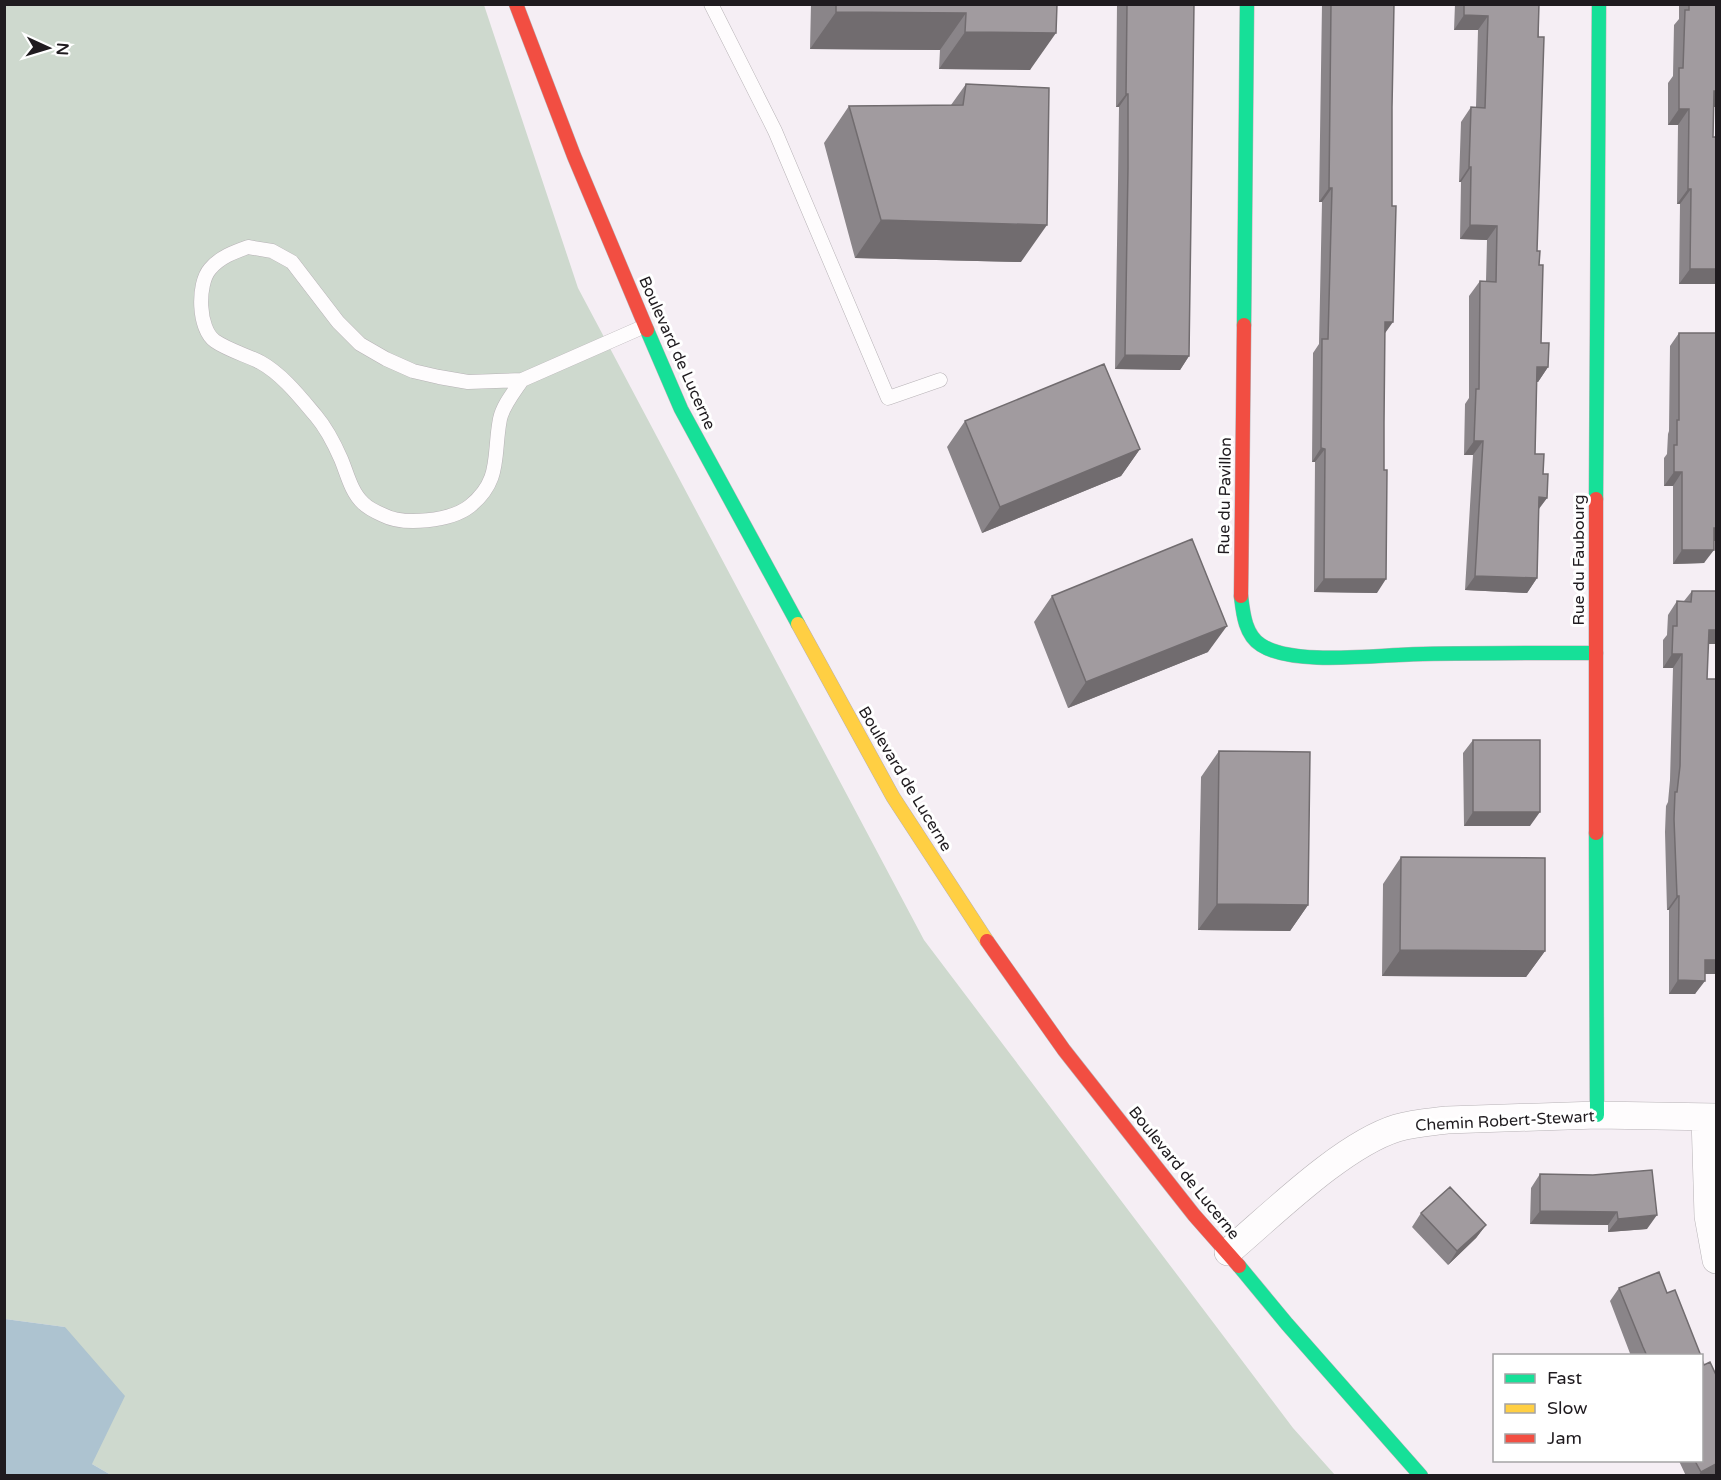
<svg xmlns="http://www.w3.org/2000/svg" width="1721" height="1480" viewBox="0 0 1721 1480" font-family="'Varela Round',sans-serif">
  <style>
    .forest { fill: #ced9ce }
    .water { fill: #adc3d0 }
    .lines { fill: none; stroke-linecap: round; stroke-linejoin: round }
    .lane-casing { stroke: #b7b2b6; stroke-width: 15 }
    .street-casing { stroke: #b7b2b6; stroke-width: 28 }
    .fast-casing { stroke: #b7b2b6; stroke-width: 15 }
    .slow-casing { stroke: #b7b2b6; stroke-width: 15 }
    .jam-casing { stroke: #b7b2b6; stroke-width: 15 }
    .lane { stroke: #fefcfd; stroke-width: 14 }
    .street { stroke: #fefcfd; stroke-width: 27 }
    .fast { stroke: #16e098; stroke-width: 14 }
    .slow { stroke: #ffcf43; stroke-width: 14 }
    .jam { stroke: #f24e42; stroke-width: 14 }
    .wall { fill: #8a8589 }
    .shaded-wall { fill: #716c6f }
    .building { fill: #a19b9f; stroke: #716c6f; stroke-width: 1.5 }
    .labels { text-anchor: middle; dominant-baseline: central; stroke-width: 6; stroke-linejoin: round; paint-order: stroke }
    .street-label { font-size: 16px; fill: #1f1b1f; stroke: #fff }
  </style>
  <rect width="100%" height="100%" fill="#f5eef4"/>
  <path class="forest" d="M 5,5 L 484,5 L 578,288 L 924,940 L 1293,1428 L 1335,1475 L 111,1475 L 92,1464 L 65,1327 L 5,1319 Z"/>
  <path class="water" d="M 5,1319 L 65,1327 L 125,1396 L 92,1464 L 111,1475 L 5,1475 Z"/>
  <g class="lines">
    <defs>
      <path id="lane" d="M 711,4 L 775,131 L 888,398 L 940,380
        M 248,247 L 272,251 L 292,262 L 338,322 L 360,344 L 386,359 L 413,371 L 439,377 L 468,382 L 522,380 C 514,392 503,405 500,419 C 493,455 502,480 470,506 C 451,521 404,526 383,515 C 376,512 368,508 363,503 C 351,492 347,473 341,459 C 334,443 327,429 316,416 C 300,397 282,374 260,362 C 246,355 228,350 215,341 C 198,329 197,284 210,269 C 220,257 234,252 248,247 Z
        M 522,380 L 645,326"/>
      <path id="street" d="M 1705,1117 L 1708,1216 L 1716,1260
        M 1228,1252 C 1273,1214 1342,1145 1397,1128 C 1414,1123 1431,1122 1447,1120 L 1597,1115 L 1716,1117"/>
      <path id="fast" d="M 1244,325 L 1247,4
        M 647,330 L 681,409 L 798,624
        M 1596,499 L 1599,4
        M 1241,596 C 1243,613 1245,635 1261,645 C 1295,667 1382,654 1423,654 C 1481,653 1538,653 1596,653
        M 1596,833 L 1597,1115
        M 1239,1266 L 1287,1324 L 1421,1476"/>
      <path id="slow" d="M 798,624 L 893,797 L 987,941"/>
      <path id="jam" d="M 516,4 L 574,156 L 647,330
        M 1596,499 L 1596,833
        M 1241,596 L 1244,325
        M 987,941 L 1064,1050 L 1194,1215 L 1239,1266"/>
    </defs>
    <use href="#lane" class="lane-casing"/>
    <use href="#street" class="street-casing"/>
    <use href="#fast" class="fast-casing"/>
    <use href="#slow" class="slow-casing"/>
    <use href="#jam" class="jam-casing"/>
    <use href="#lane" class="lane"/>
    <use href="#street" class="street"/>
    <use href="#fast" class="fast"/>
    <use href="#slow" class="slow"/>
    <use href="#jam" class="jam"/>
  </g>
  <path class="wall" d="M 811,4 L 1057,4 L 1030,70 L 939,69 L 940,50 L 810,49 Z
    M 1117,4 L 1194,4 L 1189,356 L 1180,370 L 1115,369 L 1118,182 L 1119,107 L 1116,107 Z
    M 1322,4 L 1394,4 L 1385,332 L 1377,593 L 1314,592 L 1315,462 L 1312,462 L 1313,353 L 1319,344 L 1322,202 L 1319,202 Z
    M 1455,4 L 1539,4 L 1537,251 L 1539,265 L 1541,343 L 1548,367 L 1538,382 L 1537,382 L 1535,454 L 1543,474 L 1547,498 L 1539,509 L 1537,578 L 1527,593 L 1465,590 L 1473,455 L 1464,455 L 1465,404 L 1469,398 L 1469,296 L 1480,281 L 1486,281 L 1487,240 L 1460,239 L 1461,182 L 1459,182 L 1461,122 L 1471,107 L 1476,107 L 1478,30 L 1454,30 Z
    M 1679,4 L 1716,4 L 1715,107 L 1714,107 L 1713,137 L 1716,137 L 1716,284 L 1679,284 L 1680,204 L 1677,204 L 1678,125 L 1668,125 L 1668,83 L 1673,76 L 1674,25 L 1679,19 Z
    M 966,84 L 1021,262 L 855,258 L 824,143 L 849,106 L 951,105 Z
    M 1679,333 L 1714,541 L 1704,563 L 1673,564 L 1673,486 L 1664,486 L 1664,458 L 1667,454 L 1668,434 L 1669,431 L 1670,346 Z
    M 965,421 L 1140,449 L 1121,476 L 982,533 L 947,447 Z
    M 1692,591 L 1716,644 L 1708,644 L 1707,679 L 1716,974 L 1705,974 L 1695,994 L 1669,994 L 1669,910 L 1667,910 L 1665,832 L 1666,806 L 1668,802 L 1670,780 L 1673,668 L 1663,668 L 1663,640 L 1667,635 L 1668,615 L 1677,601 L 1684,601 Z
    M 1052,596 L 1208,652 L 1068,708 L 1034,622 Z
    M 1473,740 L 1530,826 L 1464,826 L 1463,753 Z
    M 1219,751 L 1308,905 L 1290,931 L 1198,930 L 1201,777 Z
    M 1401,857 L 1545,951 L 1526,977 L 1382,976 L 1383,884 Z
    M 1540,1174 L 1593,1175 L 1647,1229 L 1608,1232 L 1608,1225 L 1530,1224 L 1531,1188 Z
    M 1421,1213 L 1486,1225 L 1476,1238 L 1448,1265 L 1412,1227 Z
    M 1619,1288 L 1667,1293 L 1701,1356 L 1631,1356 L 1610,1301 Z
    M 1704,1365 L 1716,1375 L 1716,1473 L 1712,1476 L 1686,1476 L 1679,1461 L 1701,1461 Z"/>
  <path class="shaded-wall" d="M 836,12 L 966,13 L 940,50 L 810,49 Z
    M 1464,15 L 1488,16 L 1478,30 L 1454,30 Z
    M 965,32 L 1056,33 L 1030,70 L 939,69 Z
    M 1714,91 L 1716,91 L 1716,104 L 1715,107 L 1703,106 Z
    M 1126,94 L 1128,94 L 1119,107 L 1116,107 Z
    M 1679,109 L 1689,109 L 1678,125 L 1668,125 Z
    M 1469,167 L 1471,167 L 1461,182 L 1459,182 Z
    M 1329,188 L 1332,188 L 1322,202 L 1319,202 Z
    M 1688,189 L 1691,189 L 1680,204 L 1677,204 Z
    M 881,220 L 1047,225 L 1021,262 L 855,258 Z
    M 1470,225 L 1497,226 L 1487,240 L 1460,239 Z
    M 1690,269 L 1716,269 L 1716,284 L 1679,284 Z
    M 1385,322 L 1393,322 L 1383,336 Z
    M 1125,355 L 1189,356 L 1180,370 L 1115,369 Z
    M 1537,367 L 1548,367 L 1538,382 L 1527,382 Z
    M 1474,441 L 1483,441 L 1473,455 L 1464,455 Z
    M 1321,448 L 1325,449 L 1315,462 L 1312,462 Z
    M 1140,449 L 1121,476 L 982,533 L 1000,507 Z
    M 1674,472 L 1682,472 L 1673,486 L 1664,486 Z
    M 1539,497 L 1547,498 L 1536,512 Z
    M 1714,528 L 1716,528 L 1716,541 L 1704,541 Z
    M 1682,550 L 1714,550 L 1704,563 L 1673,564 Z
    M 1475,576 L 1537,578 L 1527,593 L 1465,590 Z
    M 1324,579 L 1386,579 L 1377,593 L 1314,592 Z
    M 1227,626 L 1208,652 L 1068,708 L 1086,682 Z
    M 1709,630 L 1716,630 L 1716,644 L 1699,644 Z
    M 1672,654 L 1682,654 L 1673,668 L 1663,668 Z
    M 1473,812 L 1540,812 L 1530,826 L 1464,826 Z
    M 1677,896 L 1679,896 L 1669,910 L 1667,910 Z
    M 1217,904 L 1308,905 L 1290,931 L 1198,930 Z
    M 1400,950 L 1545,951 L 1526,977 L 1382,976 Z
    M 1705,960 L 1716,960 L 1716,974 L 1695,974 Z
    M 1678,980 L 1705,981 L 1695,994 L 1669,994 Z
    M 1540,1211 L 1617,1212 L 1608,1225 L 1530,1224 Z
    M 1657,1215 L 1647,1229 L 1608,1232 L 1618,1219 Z
    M 1486,1225 L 1476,1238 L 1448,1265 L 1457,1251 Z
    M 1716,1464 L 1716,1473 L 1712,1476 L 1698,1476 L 1701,1472 Z"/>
  <path class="building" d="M 836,4 L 1057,4 L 1056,33 L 965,32 L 966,13 L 836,12 Z
    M 1127,4 L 1194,4 L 1189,356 L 1125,355 L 1128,168 L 1128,94 L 1126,94 Z
    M 1331,4 L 1394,4 L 1392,107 L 1392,206 L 1396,206 L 1393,322 L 1385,322 L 1384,422 L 1384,470 L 1387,470 L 1386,579 L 1324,579 L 1325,449 L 1321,448 L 1322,339 L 1328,339 L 1332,188 L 1329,188 Z
    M 1464,4 L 1539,4 L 1538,37 L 1544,37 L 1537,251 L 1540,251 L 1539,265 L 1543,265 L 1541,343 L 1549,343 L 1548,367 L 1537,367 L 1535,454 L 1544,454 L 1543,474 L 1548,474 L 1547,498 L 1539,497 L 1537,578 L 1475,576 L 1483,441 L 1474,441 L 1476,389 L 1479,389 L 1480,281 L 1496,282 L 1497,226 L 1470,225 L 1471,167 L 1469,167 L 1471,107 L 1485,108 L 1488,16 L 1464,15 Z
    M 1689,4 L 1716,4 L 1716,91 L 1714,91 L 1713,137 L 1716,137 L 1716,269 L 1690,269 L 1691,189 L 1688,189 L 1689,109 L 1679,109 L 1679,68 L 1683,68 L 1685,10 L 1689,10 Z
    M 966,84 L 1049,88 L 1047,225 L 881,220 L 849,106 L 963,105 Z
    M 1679,333 L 1716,333 L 1716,528 L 1714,528 L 1714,550 L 1682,550 L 1682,472 L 1674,472 L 1674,445 L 1677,445 L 1677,420 L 1679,420 Z
    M 1104,364 L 1140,449 L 1000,507 L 965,421 Z
    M 1192,539 L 1227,626 L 1086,682 L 1052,596 Z
    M 1692,591 L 1716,591 L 1716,630 L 1709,630 L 1707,679 L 1716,679 L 1716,960 L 1705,960 L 1705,981 L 1678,980 L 1679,896 L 1677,896 L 1674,819 L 1675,792 L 1677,792 L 1680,766 L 1682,654 L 1672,654 L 1673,626 L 1677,626 L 1677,601 L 1691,602 Z
    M 1473,740 L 1540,740 L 1540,812 L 1473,812 Z
    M 1219,751 L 1310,752 L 1308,905 L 1217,904 Z
    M 1401,857 L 1545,858 L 1545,951 L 1400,950 Z
    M 1652,1170 L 1657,1215 L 1618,1219 L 1617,1212 L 1540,1211 L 1540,1174 L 1593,1175 Z
    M 1450,1187 L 1486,1225 L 1457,1251 L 1421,1213 Z
    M 1659,1272 L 1667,1293 L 1675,1290 L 1701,1356 L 1647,1356 L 1643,1347 L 1619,1288 Z
    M 1701,1357 L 1704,1365 L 1710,1362 L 1716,1375 L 1716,1464 L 1701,1472 L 1695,1461 L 1701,1461 Z"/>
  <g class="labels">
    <g class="street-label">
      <text transform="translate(677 353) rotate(66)">Boulevard de Lucerne</text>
      <text transform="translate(1225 496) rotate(-89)">Rue du Pavillon</text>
      <text transform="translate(1579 560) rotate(-90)">Rue du Faubourg</text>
      <text transform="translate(905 779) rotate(59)">Boulevard de Lucerne</text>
      <text transform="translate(1505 1121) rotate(-3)">Chemin Robert-Stewart</text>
      <text transform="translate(1184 1173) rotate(51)">Boulevard de Lucerne</text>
    </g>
  </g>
  <rect width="1721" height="1480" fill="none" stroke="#1f1b1f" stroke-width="12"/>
  <rect x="1493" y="1354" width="210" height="108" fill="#ffffff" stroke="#a5a4a5" stroke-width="1.5"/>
  <rect x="1505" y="1374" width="30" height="9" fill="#16e098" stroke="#a5a4a5" stroke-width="1.5"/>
  <text x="1547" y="1384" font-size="18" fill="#1f1b1f">Fast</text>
  <rect x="1505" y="1404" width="30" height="9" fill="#ffcf43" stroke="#a5a4a5" stroke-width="1.5"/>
  <text x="1547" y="1414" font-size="18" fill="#1f1b1f">Slow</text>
  <rect x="1505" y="1434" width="30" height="9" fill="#f24e42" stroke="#a5a4a5" stroke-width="1.5"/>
  <text x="1547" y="1444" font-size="18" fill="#1f1b1f">Jam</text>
  <g transform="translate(48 48) rotate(94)" stroke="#ffffff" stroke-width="4.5" paint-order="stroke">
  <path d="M0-4.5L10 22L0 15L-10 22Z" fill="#1f1b1f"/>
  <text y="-9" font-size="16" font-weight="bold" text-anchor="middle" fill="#1f1b1f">N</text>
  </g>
</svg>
